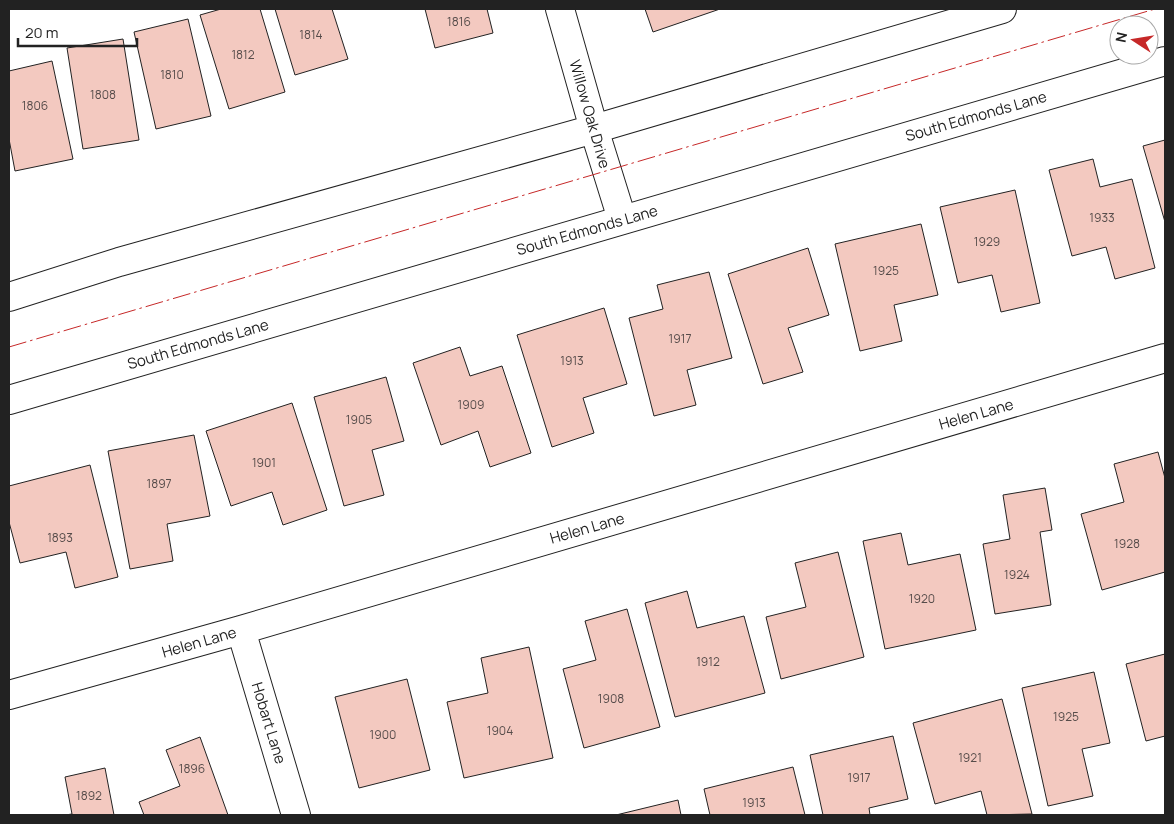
<svg xmlns="http://www.w3.org/2000/svg" width="1174" height="824" viewBox="0 0 1174 824" font-family="Manrope,sans-serif">
  <style>
    .building { fill: #f3c9c0; stroke: #222 }
    .lines { fill: none; stroke-linecap: round; stroke-linejoin: round }
    .minor-casing { stroke: #222; stroke-width: 30 }
    .secondary-casing { stroke: #222; stroke-width: 30 }
    .minor { stroke: #fff; stroke-width: 28 }
    .secondary { stroke: #fff; stroke-width: 28 }
    .power { stroke: #c62828; stroke-width: 1; stroke-dasharray: 18 4 2.5 4; stroke-linecap: butt }
    .labels { text-anchor: middle; dominant-baseline: central; stroke-width: 4; stroke-linejoin: round; paint-order: stroke }
    .number-label { font-size: 12px; fill: #564c4a }
    .street-label { font-size: 15px; fill: #222; stroke: #fff }
  </style>
  <rect width="100%" height="100%" fill="#fff"/>
  <path class="building" d="M 221,9 L 260,9 L 285,92 L 229,109 L 200,15 Z
    M 275,9 L 332,9 L 348,59 L 295,75 Z
    M 425,9 L 487,9 L 493,33 L 435,48 Z
    M 645,9 L 720,9 L 653,32 Z
    M 188,19 L 211,116 L 156,129 L 134,32 Z
    M 123,39 L 139,140 L 83,149 L 67,48 Z
    M 52,61 L 73,159 L 15,171 L 9,139 L 9,71 Z
    M 1165,140 L 1165,222 L 1143,146 Z
    M 1093,159 L 1100,187 L 1132,179 L 1155,268 L 1115,279 L 1106,247 L 1072,256 L 1049,170 Z
    M 1015,190 L 1040,303 L 1001,312 L 992,275 L 958,283 L 940,207 Z
    M 921,224 L 938,295 L 894,305 L 902,341 L 860,351 L 835,244 Z
    M 808,248 L 829,315 L 788,328 L 803,372 L 763,384 L 728,274 Z
    M 709,272 L 732,358 L 687,370 L 696,405 L 654,416 L 629,318 L 663,309 L 657,285 Z
    M 604,308 L 627,384 L 583,398 L 594,433 L 552,447 L 517,335 Z
    M 460,347 L 470,376 L 502,366 L 531,453 L 490,467 L 478,431 L 441,445 L 413,363 Z
    M 386,377 L 404,441 L 372,450 L 384,495 L 344,506 L 314,397 Z
    M 292,403 L 327,510 L 283,525 L 272,492 L 231,506 L 206,431 Z
    M 194,435 L 210,516 L 167,524 L 173,561 L 130,569 L 108,451 Z
    M 1158,452 L 1165,478 L 1165,572 L 1102,590 L 1081,514 L 1124,502 L 1114,464 Z
    M 90,465 L 118,577 L 75,588 L 66,552 L 20,563 L 9,522 L 9,486 Z
    M 1045,488 L 1052,530 L 1040,532 L 1051,605 L 995,614 L 983,544 L 1010,539 L 1003,495 Z
    M 901,533 L 908,565 L 960,554 L 976,630 L 885,649 L 863,541 Z
    M 838,552 L 864,657 L 781,679 L 766,617 L 806,607 L 795,563 Z
    M 687,591 L 697,628 L 744,616 L 765,693 L 675,717 L 645,603 Z
    M 627,609 L 660,727 L 584,748 L 563,669 L 596,660 L 585,621 Z
    M 529,647 L 553,758 L 464,778 L 447,702 L 488,693 L 481,658 Z
    M 1165,654 L 1165,736 L 1146,741 L 1126,664 Z
    M 1094,672 L 1110,743 L 1082,749 L 1093,796 L 1048,806 L 1022,688 Z
    M 407,679 L 430,770 L 359,788 L 335,697 Z
    M 1002,699 L 1032,814 L 987,815 L 981,791 L 935,804 L 913,723 Z
    M 893,736 L 908,799 L 869,808 L 870,815 L 823,815 L 810,755 Z
    M 200,737 L 228,815 L 144,815 L 139,802 L 180,786 L 166,750 Z
    M 793,767 L 805,815 L 710,815 L 704,789 Z
    M 105,768 L 114,815 L 65,815 L 72,814 L 65,777 Z
    M 678,800 L 681,815 L 616,815 Z"/>
  <g class="lines">
    <defs>
      <path id="minor" d="M 560,9 L 594,129 L 622,219
        M 241,630 L 296,815
        M 9,695 L 241,630 L 1165,358"/>
      <path id="secondary" d="M 9,297 L 119,262 L 594,129 L 1002,9
        M 9,400 L 1165,61"/>
    </defs>
    <use href="#minor" class="minor-casing"/>
    <use href="#secondary" class="secondary-casing"/>
    <use href="#minor" class="minor"/>
    <use href="#secondary" class="secondary"/>
    <path class="power" d="M 9,347 L 1155,9"/>
  </g>
  <g class="labels">
    <g class="number-label">
      <text x="459" y="21">1816</text>
      <text x="311" y="34">1814</text>
      <text x="243" y="54">1812</text>
      <text x="172" y="74">1810</text>
      <text x="103" y="94">1808</text>
      <text x="35" y="105">1806</text>
      <text x="1102" y="217">1933</text>
      <text x="987" y="241">1929</text>
      <text x="886" y="270">1925</text>
      <text x="680" y="338">1917</text>
      <text x="572" y="360">1913</text>
      <text x="471" y="404">1909</text>
      <text x="359" y="419">1905</text>
      <text x="264" y="462">1901</text>
      <text x="159" y="483">1897</text>
      <text x="60" y="537">1893</text>
      <text x="1127" y="543">1928</text>
      <text x="1017" y="574">1924</text>
      <text x="922" y="598">1920</text>
      <text x="708" y="661">1912</text>
      <text x="611" y="698">1908</text>
      <text x="1066" y="716">1925</text>
      <text x="500" y="730">1904</text>
      <text x="383" y="734">1900</text>
      <text x="970" y="757">1921</text>
      <text x="192" y="768">1896</text>
      <text x="859" y="777">1917</text>
      <text x="89" y="795">1892</text>
      <text x="754" y="802">1913</text>
    </g>
    <g class="street-label">
      <text transform="translate(590 114) rotate(74)">Willow Oak Drive</text>
      <text transform="translate(976 116) rotate(-16)">South Edmonds Lane</text>
      <text transform="translate(587 230) rotate(-16)">South Edmonds Lane</text>
      <text transform="translate(198 344) rotate(-16)">South Edmonds Lane</text>
      <text transform="translate(976 414) rotate(-16)">Helen Lane</text>
      <text transform="translate(587 528) rotate(-16)">Helen Lane</text>
      <text transform="translate(199 642) rotate(-16)">Helen Lane</text>
      <text transform="translate(269 723) rotate(73)">Hobart Lane</text>
    </g>
  </g>
  <rect width="1174" height="824" fill="none" stroke="#222222" stroke-width="20"/>
  <g transform="translate(1134 40) rotate(282)"><circle r="24" fill="#ffffff" stroke="#a7a7a7"/>
  <path d="M0-4L9 19L0 12L-9 19Z" fill="#c62828"/>
  <text y="-8" font-size="14" font-weight="bold" text-anchor="middle" fill="#222222">N</text>
  </g>
  <path d="M18 38v8h119v-8" fill="none" stroke="#222222" stroke-width="2.5"/>
  <text x="25" y="38" font-size="15" fill="#222222" stroke="#ffffff" stroke-width="4" paint-order="stroke">20 m</text>
</svg>
